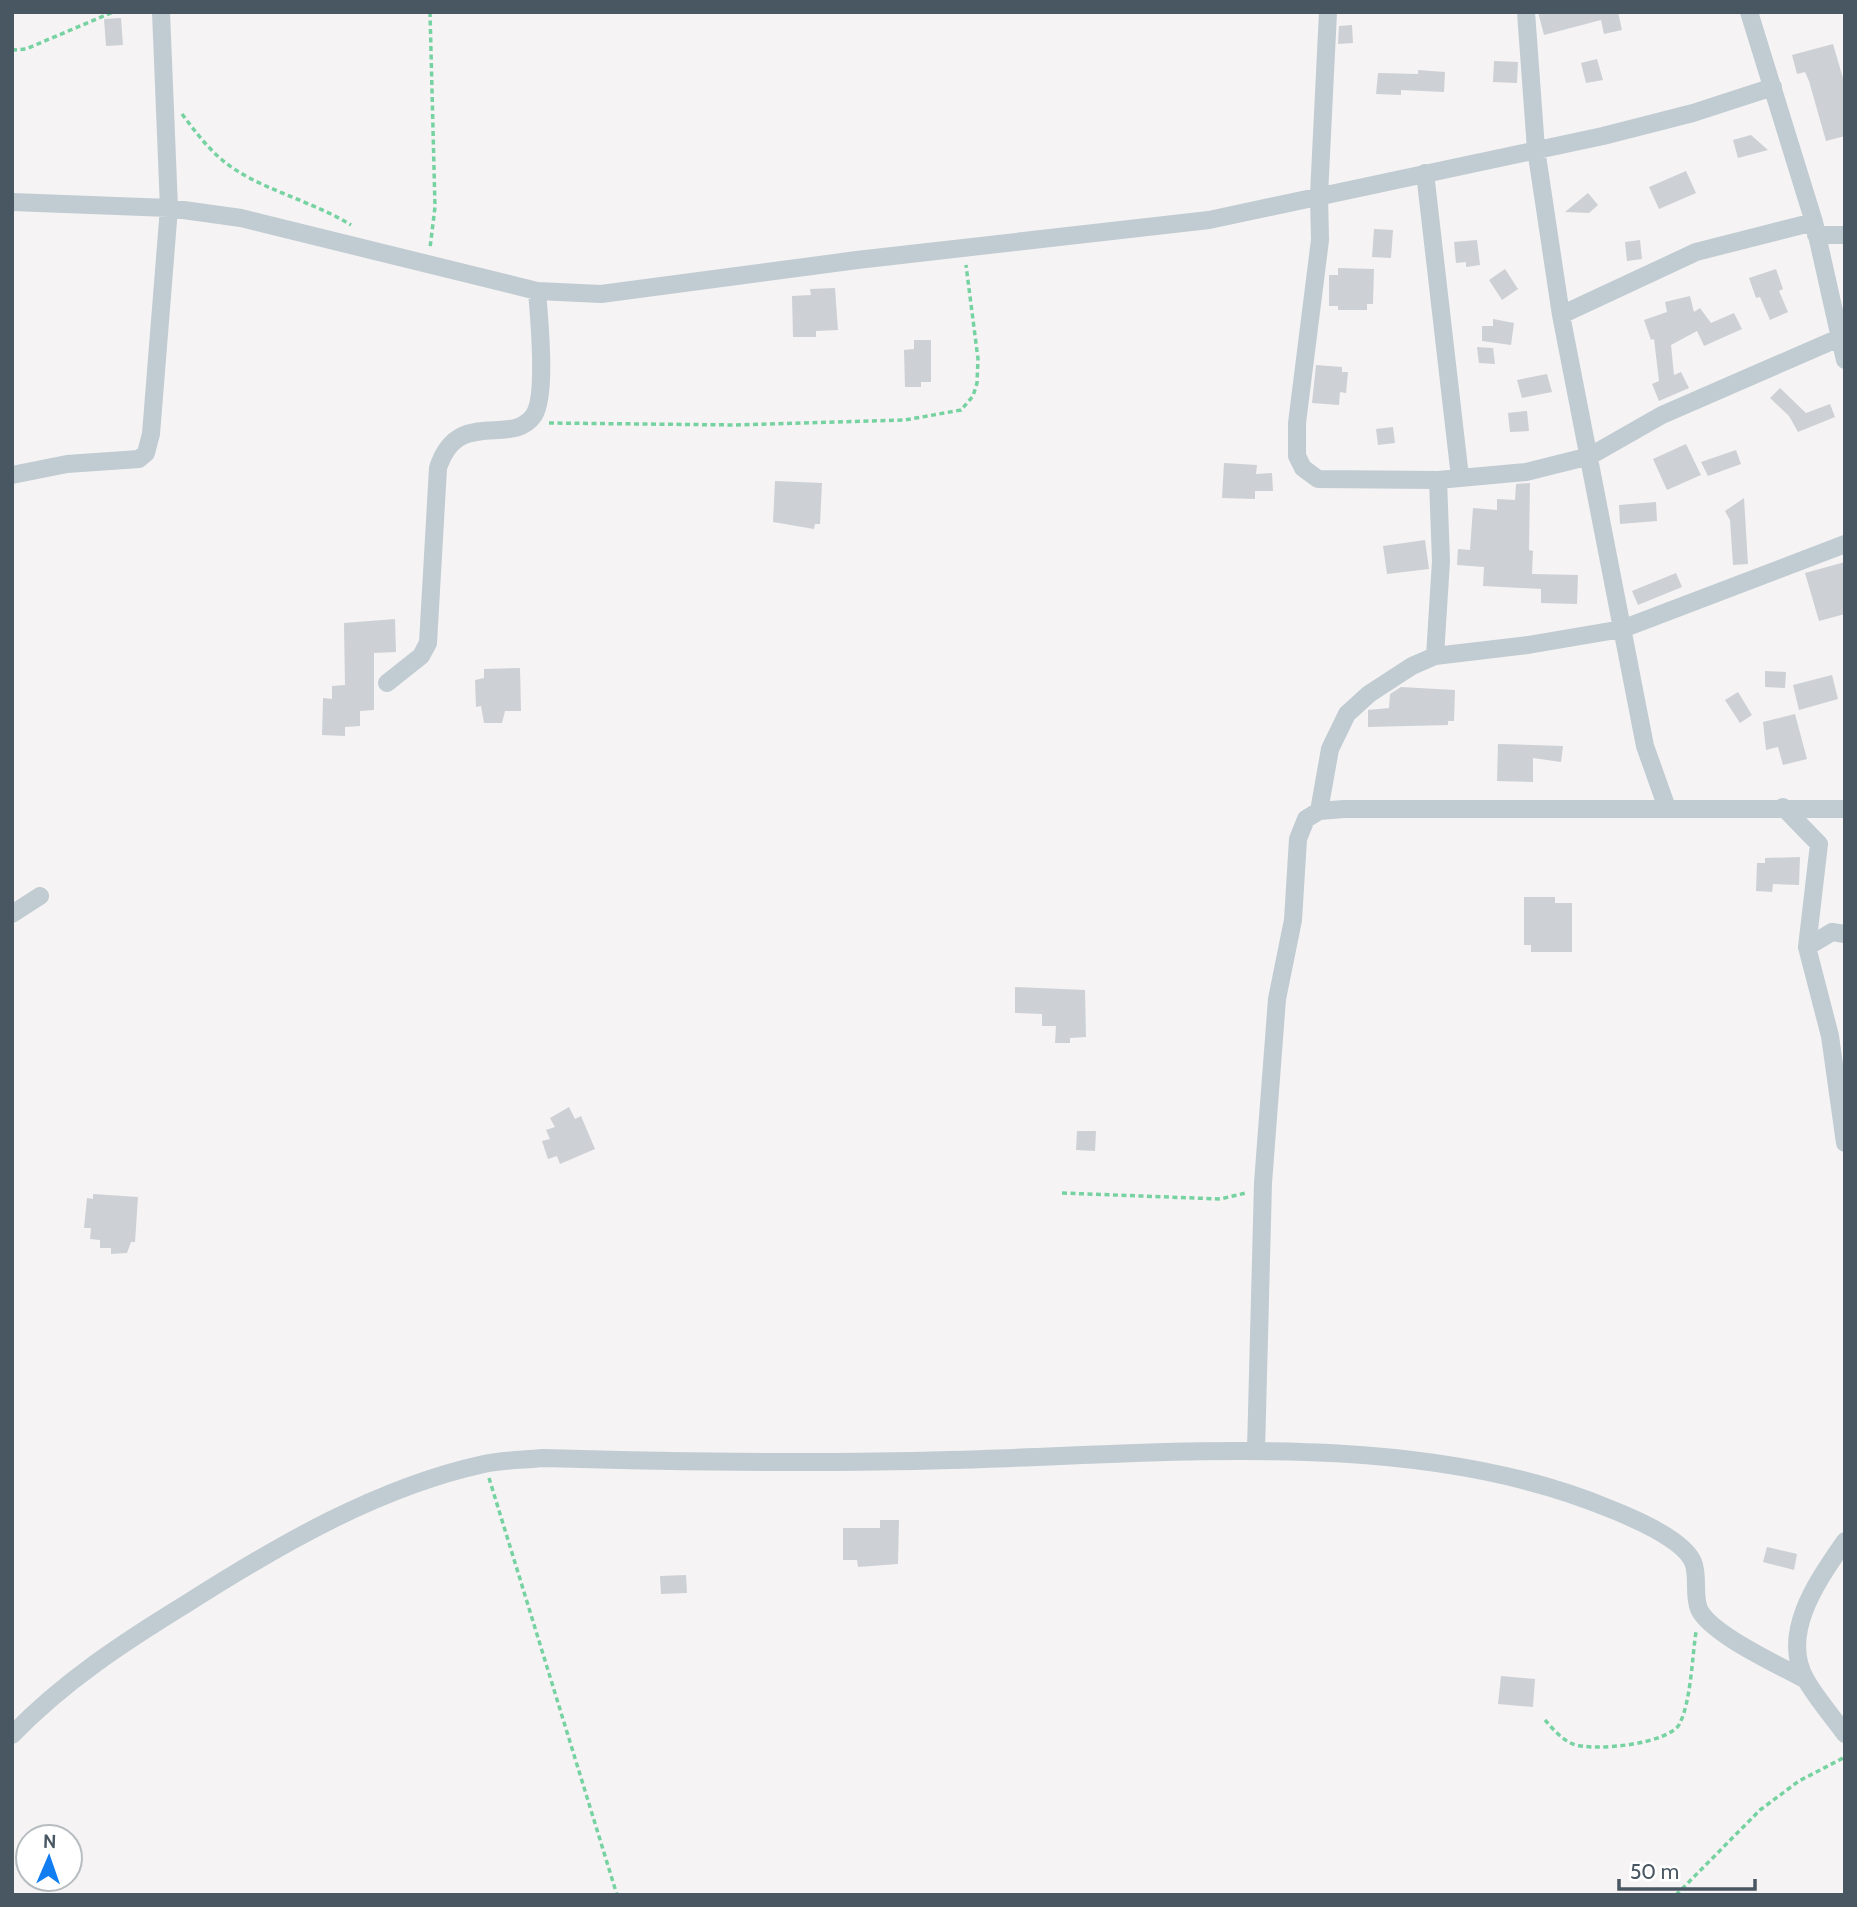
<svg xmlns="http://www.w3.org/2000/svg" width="1857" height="1907" viewBox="0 0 1857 1907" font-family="Cabin,sans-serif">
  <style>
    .building { fill: #cdd0d5 }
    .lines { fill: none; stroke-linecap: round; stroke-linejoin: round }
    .path { stroke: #76d3a1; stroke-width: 3.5; stroke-dasharray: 5 3.5; stroke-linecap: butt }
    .street { stroke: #c0cbd2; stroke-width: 18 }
  </style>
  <rect width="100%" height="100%" fill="#f5f3f3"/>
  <path class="building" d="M 1538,12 L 1618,12 L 1622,30 L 1604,34 L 1601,20 L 1544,35 Z
    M 121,18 L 123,45 L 106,46 L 104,19 Z
    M 1352,25 L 1353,43 L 1338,44 L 1339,26 Z
    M 1833,44 L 1845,85 L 1845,136 L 1826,141 L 1809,81 L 1805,72 L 1797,74 L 1792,55 Z
    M 1597,59 L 1603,80 L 1586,83 L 1581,63 Z
    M 1494,61 L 1518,62 L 1517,83 L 1493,82 Z
    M 1418,70 L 1445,72 L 1444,92 L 1401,90 L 1401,95 L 1376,94 L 1378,73 L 1418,74 Z
    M 1751,135 L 1768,150 L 1738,158 L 1733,140 Z
    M 1686,171 L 1696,193 L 1659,209 L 1649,187 Z
    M 1588,193 L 1598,205 L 1589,213 L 1565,212 Z
    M 1374,229 L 1393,230 L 1391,258 L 1372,257 Z
    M 1477,240 L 1480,265 L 1466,267 L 1466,262 L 1456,263 L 1454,242 Z
    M 1640,240 L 1642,259 L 1627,261 L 1625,242 Z
    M 1338,268 L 1374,269 L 1373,304 L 1367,304 L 1367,310 L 1338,310 L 1338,306 L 1329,306 L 1329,275 L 1338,275 Z
    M 1505,269 L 1518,289 L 1502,300 L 1489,280 Z
    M 1776,269 L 1783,289 L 1779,291 L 1788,312 L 1770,320 L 1760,297 L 1756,298 L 1749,278 Z
    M 835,288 L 838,330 L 816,331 L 816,337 L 793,337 L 792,296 L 811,295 L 810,289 Z
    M 1690,296 L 1694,312 L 1700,308 L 1711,323 L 1734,313 L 1742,329 L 1704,346 L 1697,331 L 1671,345 L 1674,375 L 1681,372 L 1689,388 L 1659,401 L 1652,384 L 1659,381 L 1654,339 L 1651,340 L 1644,320 L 1667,312 L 1665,302 Z
    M 1493,319 L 1514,323 L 1511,345 L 1482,341 L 1482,326 L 1493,326 Z
    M 914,340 L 931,340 L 931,382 L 921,382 L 921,387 L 905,387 L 904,350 L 914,349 Z
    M 1477,347 L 1493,348 L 1495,364 L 1479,363 Z
    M 1316,365 L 1342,367 L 1342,372 L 1348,372 L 1346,393 L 1340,392 L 1339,405 L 1312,403 Z
    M 1547,374 L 1552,392 L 1522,398 L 1517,380 Z
    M 1780,388 L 1806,413 L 1830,404 L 1835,417 L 1798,432 L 1789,416 L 1770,398 Z
    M 1527,411 L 1529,431 L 1510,432 L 1508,413 Z
    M 1393,427 L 1395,443 L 1378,445 L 1376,429 Z
    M 1686,444 L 1701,475 L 1667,490 L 1653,459 Z
    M 1736,450 L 1741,464 L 1708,476 L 1701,462 Z
    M 1224,463 L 1257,465 L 1256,474 L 1272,473 L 1273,491 L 1255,491 L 1255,499 L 1222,498 Z
    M 775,481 L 822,483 L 820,524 L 815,524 L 814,529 L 773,522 Z
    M 1530,483 L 1529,550 L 1533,551 L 1532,574 L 1578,575 L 1577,604 L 1541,603 L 1541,589 L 1483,586 L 1484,567 L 1457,565 L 1458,549 L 1470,550 L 1473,508 L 1497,510 L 1497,499 L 1515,500 L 1516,484 Z
    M 1744,498 L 1748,564 L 1733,565 L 1730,520 L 1725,511 Z
    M 1656,502 L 1657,521 L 1620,524 L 1619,505 Z
    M 1425,540 L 1429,569 L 1387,574 L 1383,546 Z
    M 1845,562 L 1845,614 L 1819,621 L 1805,573 Z
    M 1676,573 L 1682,587 L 1638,605 L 1632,591 Z
    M 395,619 L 396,652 L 374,653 L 374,710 L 360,711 L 360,726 L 345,727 L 345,736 L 322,735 L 323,698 L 332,699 L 332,686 L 345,685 L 344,623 Z
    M 520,668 L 521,711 L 505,711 L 502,723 L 484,723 L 481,706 L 476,707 L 475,680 L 484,678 L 484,669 Z
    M 1765,671 L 1786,672 L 1785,688 L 1765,687 Z
    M 1832,675 L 1838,699 L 1799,710 L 1793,685 Z
    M 1401,687 L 1455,690 L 1454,721 L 1448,721 L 1448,725 L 1368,727 L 1368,710 L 1389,708 L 1390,694 Z
    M 1738,692 L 1752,715 L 1740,723 L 1725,700 Z
    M 1795,714 L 1807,759 L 1783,765 L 1778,747 L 1766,750 L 1763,722 Z
    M 1498,744 L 1563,746 L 1561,762 L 1533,758 L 1533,782 L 1497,781 Z
    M 1800,857 L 1799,885 L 1773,884 L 1772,892 L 1756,891 L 1757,863 L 1765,863 L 1765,858 Z
    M 1524,897 L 1555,897 L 1555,903 L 1572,903 L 1572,952 L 1531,952 L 1531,945 L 1524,945 Z
    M 1015,987 L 1085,990 L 1086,1037 L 1070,1038 L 1070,1043 L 1055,1043 L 1056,1026 L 1042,1026 L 1042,1014 L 1015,1013 Z
    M 569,1107 L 575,1119 L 581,1116 L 595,1149 L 560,1164 L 557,1156 L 548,1159 L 542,1141 L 550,1139 L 546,1130 L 555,1127 L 550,1118 Z
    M 1077,1131 L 1096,1131 L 1095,1151 L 1076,1150 Z
    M 93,1194 L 138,1197 L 135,1242 L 131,1242 L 127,1253 L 111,1254 L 111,1248 L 100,1248 L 100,1240 L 90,1239 L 91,1228 L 84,1228 L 87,1198 L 93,1199 Z
    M 880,1520 L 899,1520 L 898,1564 L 858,1567 L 857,1560 L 843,1560 L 843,1528 L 880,1528 Z
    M 1767,1547 L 1797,1554 L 1794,1570 L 1763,1562 Z
    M 686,1575 L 687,1593 L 661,1594 L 660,1576 Z
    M 1501,1676 L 1535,1679 L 1533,1707 L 1498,1704 Z"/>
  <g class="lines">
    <path class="path" d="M 430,12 L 435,207 L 430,248
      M 12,50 L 26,49 L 113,12
      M 182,114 C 194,130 206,146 221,159 C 254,188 311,200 351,225
      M 549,423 L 736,425 L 905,420 L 961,410 L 973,396 L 977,383 L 978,359 L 966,265
      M 1062,1193 L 1220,1199 L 1246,1193
      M 489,1478 L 617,1895
      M 1545,1720 C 1553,1729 1562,1740 1573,1744 C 1593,1752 1671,1744 1680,1723 C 1691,1700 1692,1658 1696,1632
      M 1676,1895 L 1760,1810 L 1799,1781 L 1845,1757"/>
    <path class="street" d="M 1328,12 L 1319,195 L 1320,240 L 1297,423 L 1297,456 L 1303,468 L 1318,479 L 1438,480 L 1526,472 L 1590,456 L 1662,415 L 1839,338
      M 1526,12 L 1536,149 L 1561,315 L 1645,746 L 1667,808
      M 1749,12 L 1814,222 L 1845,360
      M 1425,173 L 1460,477
      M 12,202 L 169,208 L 241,218 L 537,291 L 601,294 L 857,260 L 1209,220 L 1603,136 L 1693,113 L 1773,87
      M 1816,235 L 1845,235
      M 1561,315 L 1696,252 L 1814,222
      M 12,475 L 67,464 L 139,459 L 146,453 L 151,434 L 169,208 L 161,12
      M 1435,656 L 1441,561 L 1438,480
      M 387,683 L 421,656 L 428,643 L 438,468 C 458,406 512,448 534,415 C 547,395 539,317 537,291
      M 1783,807 L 1819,844 L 1807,947 L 1830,1036 L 1845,1143
      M 1319,811 L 1330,749 L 1347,714 L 1369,694 L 1412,666 L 1435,656 L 1528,645 L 1622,629 L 1845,544
      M 12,914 L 40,896
      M 1807,947 L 1832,932 L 1845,934
      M 1256,1451 L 1263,1183 L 1277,999 L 1293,920 L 1298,839 L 1306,819 L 1319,811 L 1344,809 L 1845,809
      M 1845,1541 C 1819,1579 1779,1633 1806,1680 C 1817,1699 1832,1716 1845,1734
      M 12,1735 C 63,1682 124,1642 186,1604 C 277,1546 378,1487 484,1464 C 503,1460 524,1460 543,1458 C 678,1462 815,1464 950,1460 C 1160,1455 1410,1426 1608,1508 C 1631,1517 1683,1539 1693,1562 C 1699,1576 1693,1595 1699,1609 C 1710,1634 1781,1666 1806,1680"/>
  </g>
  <rect width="1857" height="1907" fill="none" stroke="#495762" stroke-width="28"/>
  <g transform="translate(49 1858) rotate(2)"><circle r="33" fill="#ffffff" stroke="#b6bcc0" stroke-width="2"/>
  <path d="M0-5L12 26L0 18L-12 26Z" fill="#127df0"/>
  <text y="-10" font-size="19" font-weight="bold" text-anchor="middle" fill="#495762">N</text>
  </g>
  <path d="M1619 1879v10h136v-10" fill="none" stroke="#495762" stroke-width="3.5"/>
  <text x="1630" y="1879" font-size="21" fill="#495762" stroke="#ffffff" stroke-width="5" paint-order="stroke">50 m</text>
</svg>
